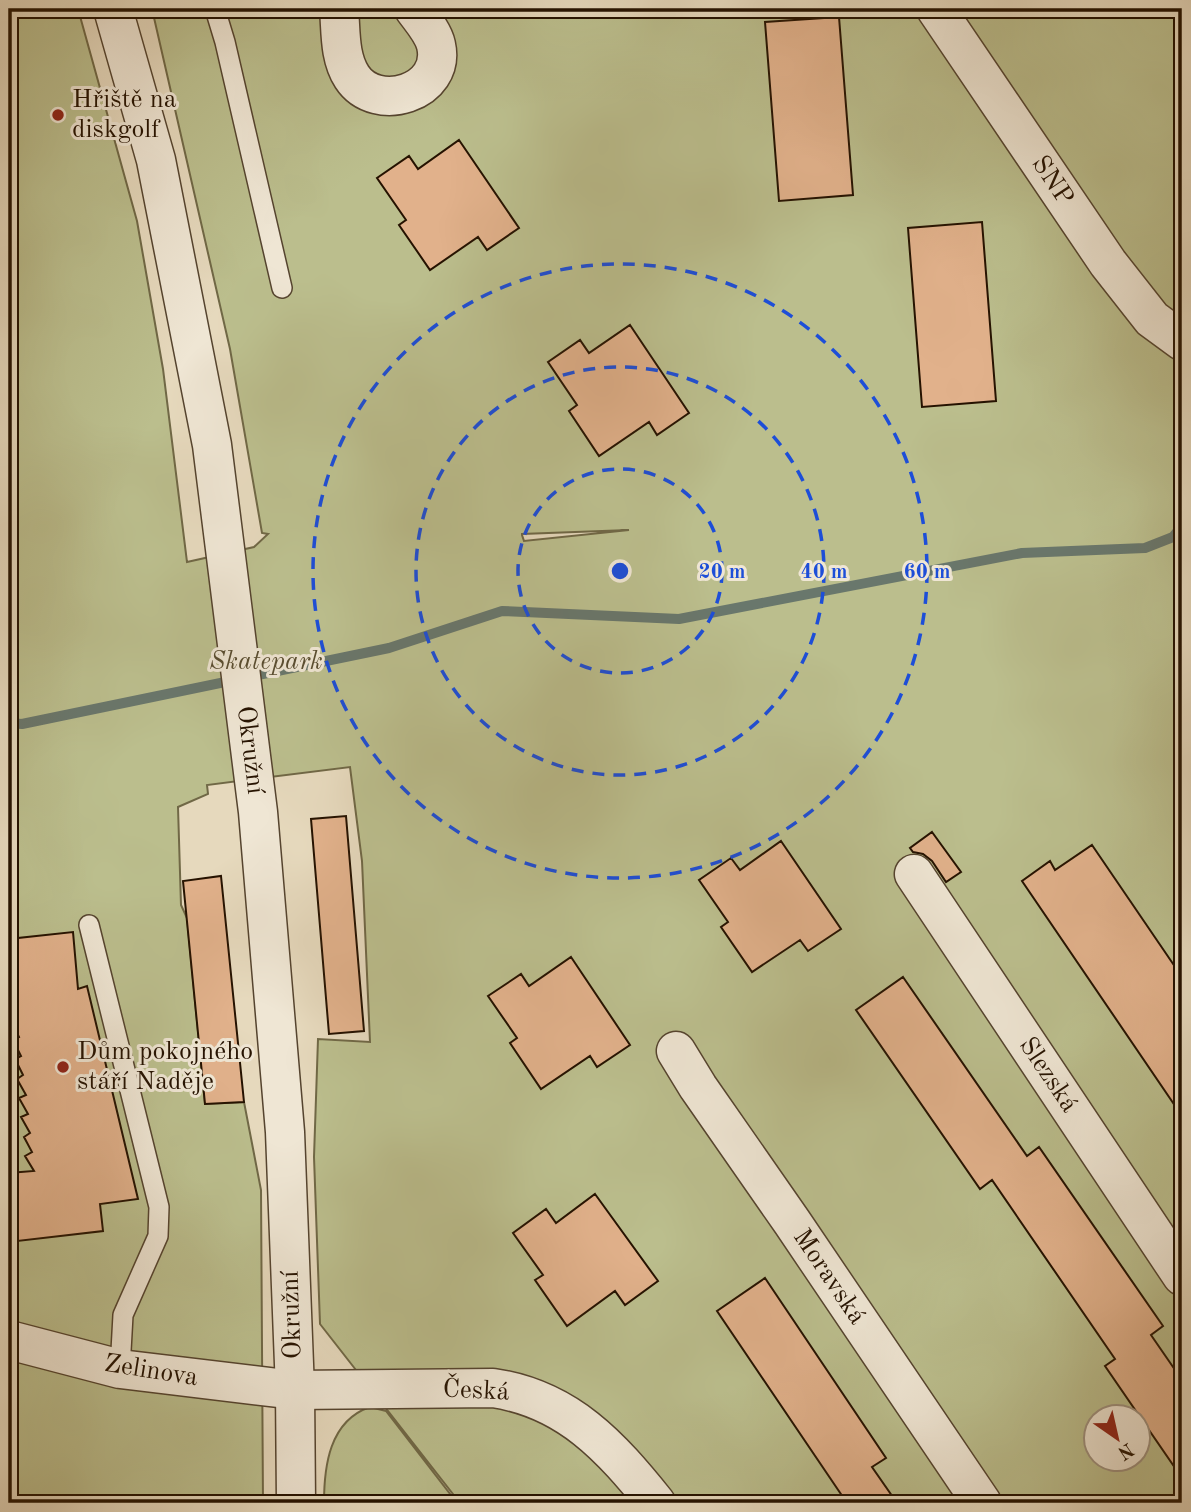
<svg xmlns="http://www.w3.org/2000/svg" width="1191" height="1512" viewBox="0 0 1191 1512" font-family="'Old Standard TT',serif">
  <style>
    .green { fill: #bbbe8d; stroke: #706846; stroke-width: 2; fill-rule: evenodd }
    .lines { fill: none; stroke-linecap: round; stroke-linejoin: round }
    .stream { stroke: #69776c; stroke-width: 10 }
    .building { fill: #e1b18b; stroke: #251200; stroke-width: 2 }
    .service-casing { stroke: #55442f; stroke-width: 22 }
    .minor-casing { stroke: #55442f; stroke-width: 41 }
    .tertiary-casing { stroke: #55442f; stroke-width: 41 }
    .service { stroke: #efe6d4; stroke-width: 19 }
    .minor { stroke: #efe6d4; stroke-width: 38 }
    .tertiary { stroke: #efe6d4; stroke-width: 38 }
    .ring { fill: none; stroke: #1d4ed8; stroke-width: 3.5; stroke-dasharray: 12 9 }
    .poi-dot { fill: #8f2418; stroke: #efe6d4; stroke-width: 2.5 }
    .labels { text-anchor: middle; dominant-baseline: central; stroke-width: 6; stroke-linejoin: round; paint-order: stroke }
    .poi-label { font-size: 26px; fill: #251200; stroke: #efe6d4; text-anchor: start }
    .street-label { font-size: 26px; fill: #251200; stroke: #efe6d4 }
    .park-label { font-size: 26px; font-style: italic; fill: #5a4e31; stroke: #efe6d4 }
    .centre { fill: #1d4ed8; stroke: #efe6d4; stroke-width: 3.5 }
    .ring-label { font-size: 21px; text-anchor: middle; font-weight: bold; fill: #1d4ed8; stroke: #efe6d4; stroke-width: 6; stroke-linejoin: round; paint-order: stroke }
  </style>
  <rect width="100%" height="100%" fill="#e6d9bd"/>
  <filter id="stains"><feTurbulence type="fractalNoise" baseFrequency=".00286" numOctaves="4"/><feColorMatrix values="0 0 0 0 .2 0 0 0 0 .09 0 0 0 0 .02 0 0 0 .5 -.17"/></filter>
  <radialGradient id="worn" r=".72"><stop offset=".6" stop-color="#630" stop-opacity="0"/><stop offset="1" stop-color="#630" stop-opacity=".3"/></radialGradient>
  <path class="green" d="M 9,9 L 78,9 L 137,221 L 163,369 L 187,562 L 254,547 L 268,534 L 262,533 L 230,349 L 152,9 L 1182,9 L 1182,1503 L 460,1503 L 320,1324 L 314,1157 L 318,1039 L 370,1042 L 362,861 L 350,767 L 207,785 L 208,794 L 178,807 L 181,905 L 187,918 L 205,1104 L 244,1102 L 261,1190 L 263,1503 L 9,1503 ZM 629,530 L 524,541 L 522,535 L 522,534 ZM 1096,1418 L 1138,1418 L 1138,1460 L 1096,1460 Z
    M 370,1407 L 386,1411 L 457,1503 L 324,1503 C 324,1467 329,1421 370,1407 Z"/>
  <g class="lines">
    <path class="stream" d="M 9,723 L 22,724 L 389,648 L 502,611 L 679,619 L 1022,553 L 1145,548 L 1173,537 L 1182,526"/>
  </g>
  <path class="building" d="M 839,17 L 853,195 L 779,201 L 765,22 Z
    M 459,140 L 519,228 L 487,250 L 478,237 L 430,270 L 399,225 L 406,220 L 377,178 L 409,156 L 418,169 Z
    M 982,222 L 996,401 L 922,407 L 908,228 Z
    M 630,325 L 689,413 L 657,435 L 649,422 L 599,456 L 569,411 L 577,405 L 548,362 L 580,340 L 589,353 Z
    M 346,816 L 364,1031 L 329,1034 L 311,819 Z
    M 932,832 L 961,872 L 946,882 L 932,861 L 923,854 L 913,852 L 910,848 Z
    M 781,841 L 841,929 L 808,951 L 800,940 L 752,972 L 721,927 L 728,922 L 699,880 L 731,858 L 740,870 Z
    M 1092,845 L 1182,977 L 1182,1116 L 1022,881 L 1050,861 L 1055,870 Z
    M 221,876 L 244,1102 L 205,1104 L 183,881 Z
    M 73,932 L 78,989 L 87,986 L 138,1199 L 100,1204 L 103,1231 L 9,1242 L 9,1173 L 34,1171 L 25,1156 L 32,1152 L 24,1137 L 30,1133 L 21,1117 L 28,1114 L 19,1098 L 26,1095 L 17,1079 L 23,1075 L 15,1059 L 21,1056 L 13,1040 L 19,1037 L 11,1021 L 17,1017 L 9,1002 L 9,939 Z
    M 571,957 L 630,1045 L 597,1067 L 590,1056 L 541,1089 L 510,1043 L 517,1038 L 488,996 L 521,974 L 529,986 Z
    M 903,977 L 1027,1156 L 1039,1147 L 1163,1326 L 1151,1335 L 1182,1380 L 1182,1478 L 1105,1366 L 1115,1359 L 992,1180 L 980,1189 L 856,1010 Z
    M 595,1194 L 658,1281 L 625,1305 L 615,1291 L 567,1326 L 535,1280 L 543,1275 L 513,1233 L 546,1209 L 556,1223 Z
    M 765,1278 L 886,1458 L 872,1467 L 897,1503 L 847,1503 L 717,1311 Z"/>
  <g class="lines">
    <defs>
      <path id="service" d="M 215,9 L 225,42 L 282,288
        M 89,925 L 159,1207 L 158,1236 L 123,1315 L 120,1369"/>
      <path id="minor" d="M 339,9 C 341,31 339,57 352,77 C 376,114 447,93 436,45 C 433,32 422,20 414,9
        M 936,9 L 1108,263 L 1152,319 L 1182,341
        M 914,874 L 1182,1276
        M 676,1051 L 698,1087 L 792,1222 L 982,1503
        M 9,1340 L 120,1369 L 295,1390 L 493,1388 C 568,1399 611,1447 656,1503"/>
      <path id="tertiary" d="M 113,9 L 156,160 L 212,445 L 258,812 L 285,1132 L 295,1390 L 296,1503"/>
    </defs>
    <use href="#service" class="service-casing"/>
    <use href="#minor" class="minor-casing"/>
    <use href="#tertiary" class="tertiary-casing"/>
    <use href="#service" class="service"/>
    <use href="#minor" class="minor"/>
    <use href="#tertiary" class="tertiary"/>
  </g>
  <g class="ring">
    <circle cx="620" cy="571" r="102"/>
    <circle cx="620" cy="571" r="204"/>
    <circle cx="620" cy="571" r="307"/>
  </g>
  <g class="poi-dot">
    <circle cx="58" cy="115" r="7"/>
    <circle cx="63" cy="1067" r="7"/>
  </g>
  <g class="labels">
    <g class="poi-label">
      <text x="72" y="100">Hřiště na<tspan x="72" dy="30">diskgolf</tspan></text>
      <text x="77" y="1052">Dům pokojného<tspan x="77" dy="30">stáří Naděje</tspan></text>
    </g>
    <g class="street-label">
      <text transform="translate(1052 181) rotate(56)">SNP</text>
      <text transform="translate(250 750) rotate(83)">Okružní</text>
      <text transform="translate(1048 1075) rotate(56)">Slezská</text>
      <text transform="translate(829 1277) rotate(56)">Moravská</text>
      <text transform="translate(292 1315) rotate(-92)">Okružní</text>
      <text transform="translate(151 1371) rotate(9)">Zelinova</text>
      <text transform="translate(476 1391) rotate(3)">Česká</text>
    </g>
    <g class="park-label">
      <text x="266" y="662">Skatepark</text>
    </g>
  </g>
  <circle cx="620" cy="571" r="10" class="centre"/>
  <g class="ring-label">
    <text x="722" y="578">20 m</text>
    <text x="824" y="578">40 m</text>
    <text x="927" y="578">60 m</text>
  </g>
  <rect width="1191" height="1512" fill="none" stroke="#e6d9bd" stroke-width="35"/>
  <rect x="10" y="10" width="1170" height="1491" fill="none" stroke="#251200" stroke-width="3.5"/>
  <rect x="18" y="18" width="1156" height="1477" fill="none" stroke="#251200" stroke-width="2"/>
  <g transform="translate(1117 1438) rotate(146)"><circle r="33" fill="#efe6d4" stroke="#9e917f" stroke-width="2"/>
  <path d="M0-5L12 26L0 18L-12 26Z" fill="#8f2418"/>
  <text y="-10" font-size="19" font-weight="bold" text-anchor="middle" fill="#251200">N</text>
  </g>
  <rect width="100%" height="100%" filter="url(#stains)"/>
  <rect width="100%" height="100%" fill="url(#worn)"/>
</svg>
